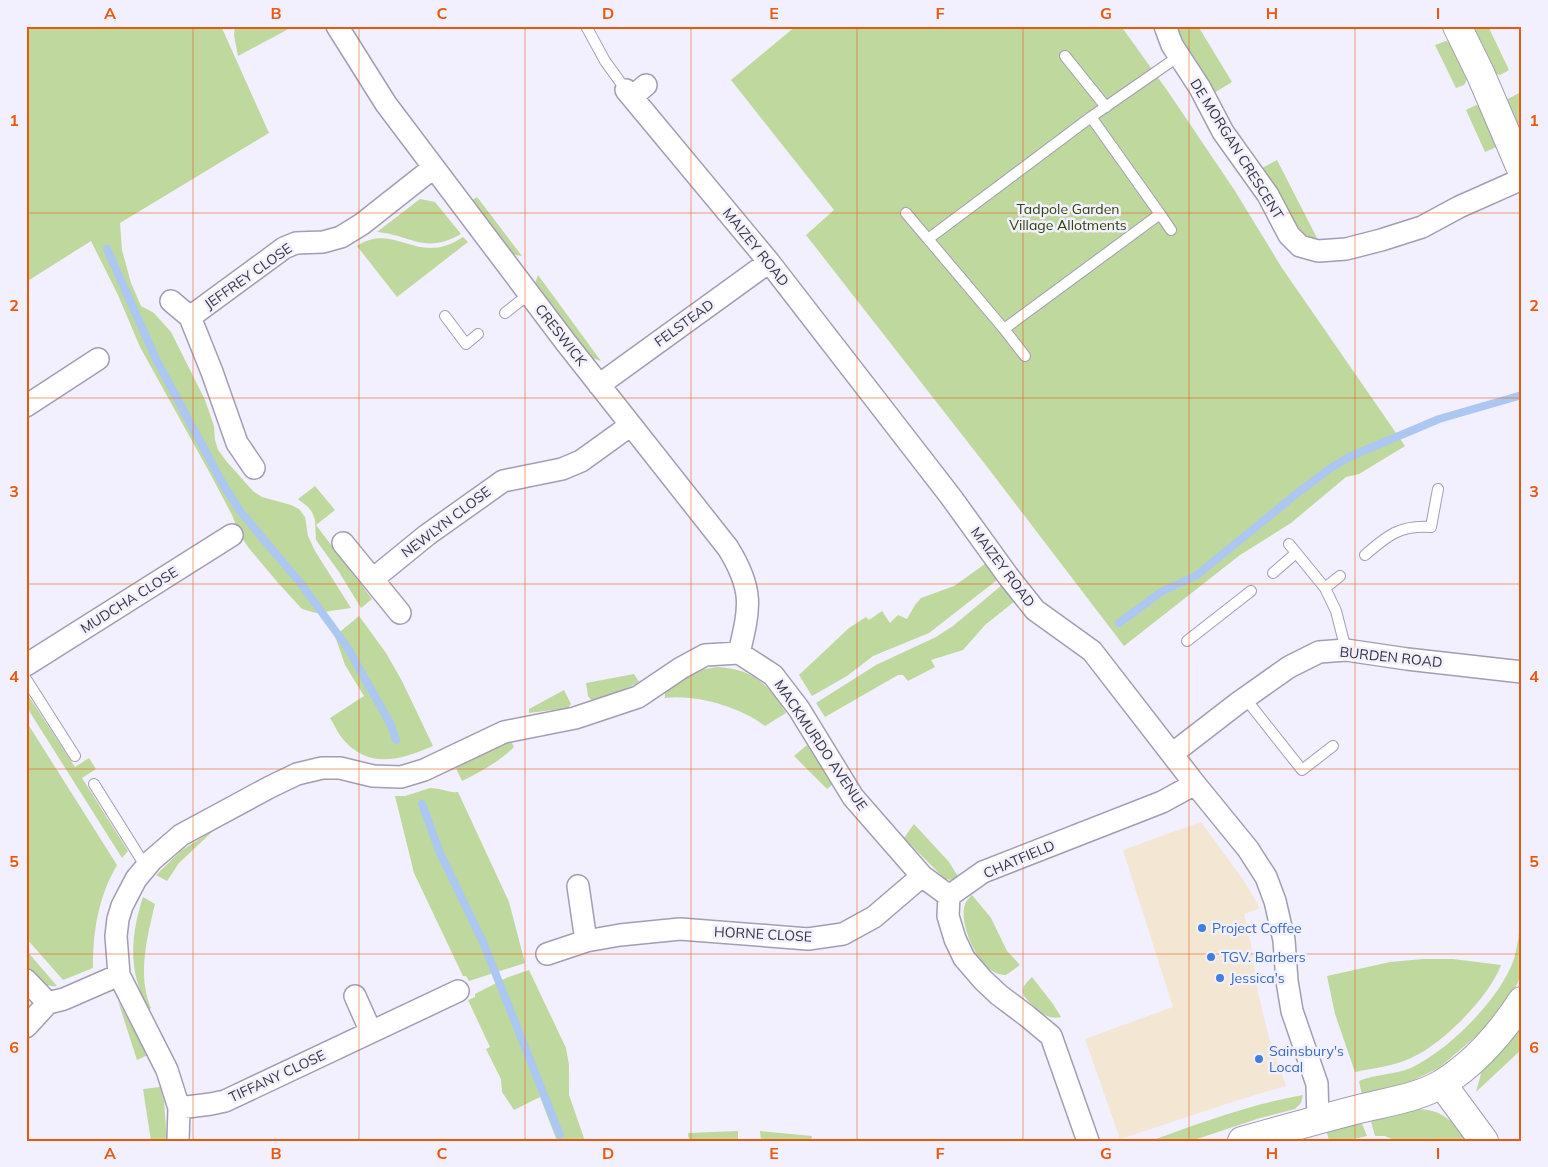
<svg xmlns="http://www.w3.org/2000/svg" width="1548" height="1167" viewBox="0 0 1548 1167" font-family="Mulish,sans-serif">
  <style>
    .commercial { fill: #f3e6d2 }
    .green { fill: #bfd89d }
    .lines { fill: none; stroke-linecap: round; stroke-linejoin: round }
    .stream { stroke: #abc7f2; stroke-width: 8 }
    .lane-casing { stroke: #a29db4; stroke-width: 12 }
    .street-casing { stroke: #a29db4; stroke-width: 24 }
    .secondary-casing { stroke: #a29db4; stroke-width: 30 }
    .lane { stroke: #fff; stroke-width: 10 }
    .street { stroke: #fff; stroke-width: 21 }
    .secondary { stroke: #fff; stroke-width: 28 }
    .grid { fill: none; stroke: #e8590c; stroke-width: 1; stroke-opacity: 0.55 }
    .shop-dot { fill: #3f7fe0; stroke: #f2effe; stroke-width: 2 }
    .labels { text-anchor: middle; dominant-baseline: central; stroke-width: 5; stroke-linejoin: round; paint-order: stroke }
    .street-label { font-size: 14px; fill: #36343e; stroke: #f2effe }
    .park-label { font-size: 14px; fill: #304306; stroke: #f2effe }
    .shop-label { font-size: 14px; fill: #366cbe; stroke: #f2effe; text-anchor: start }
    .neatline { fill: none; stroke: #e8590c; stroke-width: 2 }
    .grid-label { font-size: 16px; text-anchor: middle; font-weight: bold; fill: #e8590c }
  </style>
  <rect width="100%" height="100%" fill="#f2effe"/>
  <path class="commercial" d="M 1201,822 L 1244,881 L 1260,908 L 1244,914 L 1251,945 L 1258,993 L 1269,1038 L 1286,1086 L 1238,1100 L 1120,1139 L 1085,1039 L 1173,1007 L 1123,850 Z"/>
  <path class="green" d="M 26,26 L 221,26 L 269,133 L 120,223 L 122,250 L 131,283 L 141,306 L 154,313 L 171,332 L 205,400 L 214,426 L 215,440 L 218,450 L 227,462 L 253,491 L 262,497 L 291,505 L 299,509 L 305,517 L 308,536 L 315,551 L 351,608 L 316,613 L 302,609 L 279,584 L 248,547 L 239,533 L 232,515 L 212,477 L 140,347 L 118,295 L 91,241 L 26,282 Z
    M 235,26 L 294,26 L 238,56 L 234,35 Z
    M 796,26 L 1121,26 L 1169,93 L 1235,191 L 1282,268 L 1405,446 L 1359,474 L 1346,477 L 1291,523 L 1240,555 L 1124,646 L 988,468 L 806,235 L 834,210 L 731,80 Z
    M 1175,26 L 1198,26 L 1232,82 L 1214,93 Z
    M 1475,26 L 1488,26 L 1509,70 L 1500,75 L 1494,73 L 1474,33 Z
    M 1446,41 L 1451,43 L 1468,78 L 1464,85 L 1456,88 L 1435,45 Z
    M 1519,93 L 1522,99 L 1521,135 L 1506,100 Z
    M 1476,105 L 1481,107 L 1499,146 L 1485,152 L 1466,110 Z
    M 1277,160 L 1318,240 L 1308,238 L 1296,225 L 1262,168 Z
    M 477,197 L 522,256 L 510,254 L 470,202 Z
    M 420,199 L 435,202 L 461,234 C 424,255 412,235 377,232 Z
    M 463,237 L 468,242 L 397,297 L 357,246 C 395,221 417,268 463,237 Z
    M 538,275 L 601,361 L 592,358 L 587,354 L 534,286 Z
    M 315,486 L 335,510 L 316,525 L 372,599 L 361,608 L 339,572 L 316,540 L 315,520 L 312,512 L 308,507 L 298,499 Z
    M 985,564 L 997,580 L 929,633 L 873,656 L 847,676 L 812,696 L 799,675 L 849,628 L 866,617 L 869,620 L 882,611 L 890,623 L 898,615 L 907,619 L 915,605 L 921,598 L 954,586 Z
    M 1002,585 L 1015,601 L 985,625 L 963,650 L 931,660 L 935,667 L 908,681 L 903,675 L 898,675 L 825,717 L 816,703 L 876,665 L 936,637 L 953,626 Z
    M 359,616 L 386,653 L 402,681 L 433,746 C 401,760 368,770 342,738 C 337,732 334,724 330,718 L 364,696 L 345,665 L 335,636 Z
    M 716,667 C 751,668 769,684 786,713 L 765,726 C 740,707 696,694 665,698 L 665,692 L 695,671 Z
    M 634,674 L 639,682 C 624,690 609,697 593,702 L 588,696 L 586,683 Z
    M 564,690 L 571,704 L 568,708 L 529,713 L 529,709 Z
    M 26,692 L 75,767 L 89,758 L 96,769 L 82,778 L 128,851 L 122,858 L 26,706 Z
    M 26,721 L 117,865 C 98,898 93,931 93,968 L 63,980 L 26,938 Z
    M 511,741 L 514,747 C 499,762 480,772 462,781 L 456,768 Z
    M 807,745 L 832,785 L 827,789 L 794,756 Z
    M 430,788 C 440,788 449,793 458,792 L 509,902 L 525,963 L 469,981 L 466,976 L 463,976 L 414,873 L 395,796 L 405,796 Z
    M 914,824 L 949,862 L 959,878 L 952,880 L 945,879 L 904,838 Z
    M 214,830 L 179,863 L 167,881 L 156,875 L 182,850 Z
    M 972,895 L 991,918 L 1007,951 L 1020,965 L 1006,975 C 982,977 960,929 964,908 C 965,902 968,899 972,895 Z
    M 143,897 L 155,904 C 147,937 137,976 151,1008 L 149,1010 C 128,973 130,937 143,897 Z
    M 1522,906 L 1522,973 L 1513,993 L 1496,1017 L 1475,1037 L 1439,1068 L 1405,1084 L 1362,1095 L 1359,1081 C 1375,1074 1394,1075 1411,1068 C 1449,1050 1500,999 1514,959 C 1519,942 1520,923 1522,906 Z
    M 26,950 L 57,986 C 43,988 34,976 26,967 Z
    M 1423,959 L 1453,959 L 1501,965 C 1489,997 1443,1044 1411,1058 C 1394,1066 1374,1068 1355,1072 L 1335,1014 L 1327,976 L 1390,962 Z
    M 529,970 L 566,1048 L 569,1065 L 569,1095 L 585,1141 L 557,1141 L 540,1097 L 514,1110 L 502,1092 L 501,1079 L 486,1049 L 490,1047 L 468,1000 L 475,997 L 475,994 L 506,978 Z
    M 1032,977 L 1053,1004 L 1061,1017 C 1046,1021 1033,1007 1024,996 C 1021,987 1026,983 1032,977 Z
    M 118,1001 L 148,1055 L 137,1060 Z
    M 1522,1028 L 1522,1049 L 1476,1092 L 1482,1070 L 1515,1033 Z
    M 160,1087 L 164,1101 L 167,1141 L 151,1141 L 143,1089 Z
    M 1303,1095 L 1301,1103 L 1295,1109 L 1260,1118 L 1191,1141 L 1150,1141 C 1200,1123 1250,1104 1303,1095 Z
    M 1413,1109 C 1441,1108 1452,1120 1469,1141 L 1396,1141 L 1385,1136 L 1375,1136 L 1370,1118 Z
    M 1361,1121 L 1367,1136 L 1344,1141 L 1329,1141 L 1327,1133 L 1328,1129 Z
    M 738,1131 L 738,1141 L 689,1141 L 688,1133 Z
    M 760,1131 L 812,1136 L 811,1141 L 761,1141 Z"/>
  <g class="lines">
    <path class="stream" d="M 107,249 L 156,359 L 223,484 L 240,511 L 302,585 L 347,647 L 390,723 L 396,740
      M 1119,623 L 1161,592 L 1197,575 L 1300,491 L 1331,468 L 1349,457 L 1439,419 L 1522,395
      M 422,804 L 440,853 L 483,942 L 560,1135"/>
    <defs>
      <path id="lane" d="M 586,26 L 605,61 L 626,90
        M 1065,56 L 1106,107
        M 1091,117 L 1160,214 L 1004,329 L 928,239 L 1091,117 L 1179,56
        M 906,213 L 928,239
        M 1160,214 L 1171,230
        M 505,313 L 529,294
        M 445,316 L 466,344 L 478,334
        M 1004,329 L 1025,356
        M 1289,544 L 1325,588 L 1336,611 L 1346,650
        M 1365,555 C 1388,535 1400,525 1431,527 L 1438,489
        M 1273,573 L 1296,553
        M 1325,588 L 1340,576
        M 1187,641 L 1251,591
        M 26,679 L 75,756
        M 1245,698 L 1302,770 L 1333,746
        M 94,784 L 146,867"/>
      <path id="street" d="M 337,26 L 386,104 L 567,344 L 728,548 C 754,590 750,607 739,653
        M 1165,26 L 1172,45 L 1200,88 L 1223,132 L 1268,195 L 1289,235 L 1300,246 L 1318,251 L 1346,249 L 1381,240 L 1422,227 L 1459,207 L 1522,179
        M 626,90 L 769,262 L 951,497 L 1008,576 L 1035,610 L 1092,651 L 1195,784 L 1248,849 L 1266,877 L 1275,901 L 1284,940 L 1287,981 L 1292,1011 L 1317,1084 L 1318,1120
        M 632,97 L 646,85
        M 171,301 L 190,317 L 212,372 L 237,443 L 254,468
        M 190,317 L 284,248 L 296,243 L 323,242 L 341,237 L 362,224 L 433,168
        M 599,385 L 769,262
        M 26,406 L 98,359
        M 343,543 L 400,613
        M 373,579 L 427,535 L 503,481 L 562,469 L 581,461 L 631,425
        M 26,665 L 232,535
        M 1172,754 L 1238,703 L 1289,667 L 1319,652 L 1346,650 L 1407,659 L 1522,672
        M 578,886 L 586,941
        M 547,954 L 586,941 L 620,935 L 680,929 L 808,939 L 843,934 L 874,917 L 922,876
        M 26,980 L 48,1003
        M 355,996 L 371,1032
        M 26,1027 L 48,1003 L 64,999 L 119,975
        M 179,1108 L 211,1104 L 225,1101 L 458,991
        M 178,1141 L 179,1108 L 167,1070 L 119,975 L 116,936 L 118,919 L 122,906 L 136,879 L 152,860 L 181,835 L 270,787 L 297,774 L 322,768 L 340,768 L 373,776 L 401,777 L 424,770 L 504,732 L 575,718 L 638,697 L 681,668 L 705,655 L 739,653 L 773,675 L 799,709 L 853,797 L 922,876 L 949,896
        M 1088,1141 L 1051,1036 L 1027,1016 L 999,995 L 983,980 L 964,958 L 955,939 L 948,916 L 949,896 L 983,872 L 1162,802 L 1195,784"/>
      <path id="secondary" d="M 1457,26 L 1481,75 L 1522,171
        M 1442,1084 L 1484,1141
        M 1242,1141 C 1281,1130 1320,1119 1359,1109 C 1387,1102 1418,1098 1443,1083 C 1475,1063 1501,1033 1522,1001"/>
    </defs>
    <use href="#lane" class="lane-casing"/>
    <use href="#street" class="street-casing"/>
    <use href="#secondary" class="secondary-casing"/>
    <use href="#lane" class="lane"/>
    <use href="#street" class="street"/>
    <use href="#secondary" class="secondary"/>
  </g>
  <path class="grid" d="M 193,26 L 193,1141M 359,26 L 359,1141M 525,26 L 525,1141M 691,26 L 691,1141M 857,26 L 857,1141M 1023,26 L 1023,1141M 1189,26 L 1189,1141M 1355,26 L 1355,1141M 26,213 L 1522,213M 26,398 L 1522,398M 26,584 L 1522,584M 26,769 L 1522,769M 26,954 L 1522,954"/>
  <g class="shop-dot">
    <circle cx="1202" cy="928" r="5"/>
    <circle cx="1211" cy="957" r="5"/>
    <circle cx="1220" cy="978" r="5"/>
    <circle cx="1259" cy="1059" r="5"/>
  </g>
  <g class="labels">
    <g class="street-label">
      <text transform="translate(1237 149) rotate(58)">DE MORGAN CRESCENT</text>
      <text transform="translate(756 247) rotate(51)">MAIZEY ROAD</text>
      <text transform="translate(248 276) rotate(-35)">JEFFREY CLOSE</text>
      <text transform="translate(684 323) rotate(-36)">FELSTEAD</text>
      <text transform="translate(561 335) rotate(52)">CRESWICK</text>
      <text transform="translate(446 522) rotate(-37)">NEWLYN CLOSE</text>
      <text transform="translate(1003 567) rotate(53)">MAIZEY ROAD</text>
      <text transform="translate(129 600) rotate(-32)">MUDCHA CLOSE</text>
      <text transform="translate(1391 657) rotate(6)">BURDEN ROAD</text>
      <text transform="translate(821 745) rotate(56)">MACKMURDO AVENUE</text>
      <text transform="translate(1019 859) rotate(-23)">CHATFIELD</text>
      <text transform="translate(763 934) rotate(3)">HORNE CLOSE</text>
      <text transform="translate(277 1076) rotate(-25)">TIFFANY CLOSE</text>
    </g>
    <g class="park-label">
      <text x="1068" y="209">Tadpole Garden<tspan x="1068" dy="16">Village Allotments</tspan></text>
    </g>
    <g class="shop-label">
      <text x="1212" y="928">Project Coffee</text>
      <text x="1221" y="957">TGV. Barbers</text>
      <text x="1230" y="978">Jessica's</text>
      <text x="1269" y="1051">Sainsbury's<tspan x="1269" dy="16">Local</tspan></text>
    </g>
  </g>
  <rect width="1548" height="1167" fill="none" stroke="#f2effe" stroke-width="55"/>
  <rect x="28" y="28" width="1492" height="1112" class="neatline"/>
  <g class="grid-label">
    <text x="110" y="19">A</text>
    <text x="276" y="19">B</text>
    <text x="442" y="19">C</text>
    <text x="608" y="19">D</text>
    <text x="774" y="19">E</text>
    <text x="940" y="19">F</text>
    <text x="1106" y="19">G</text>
    <text x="1272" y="19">H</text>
    <text x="1438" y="19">I</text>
    <text x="14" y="126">1</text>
    <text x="1534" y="126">1</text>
    <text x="14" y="311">2</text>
    <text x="1534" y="311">2</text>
    <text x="14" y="497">3</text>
    <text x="1534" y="497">3</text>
    <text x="14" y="682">4</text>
    <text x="1534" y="682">4</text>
    <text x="14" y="867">5</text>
    <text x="1534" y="867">5</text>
    <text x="14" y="1053">6</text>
    <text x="1534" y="1053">6</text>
    <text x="110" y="1159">A</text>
    <text x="276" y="1159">B</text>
    <text x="442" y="1159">C</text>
    <text x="608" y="1159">D</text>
    <text x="774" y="1159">E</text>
    <text x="940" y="1159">F</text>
    <text x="1106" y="1159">G</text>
    <text x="1272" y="1159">H</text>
    <text x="1438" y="1159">I</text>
  </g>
</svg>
